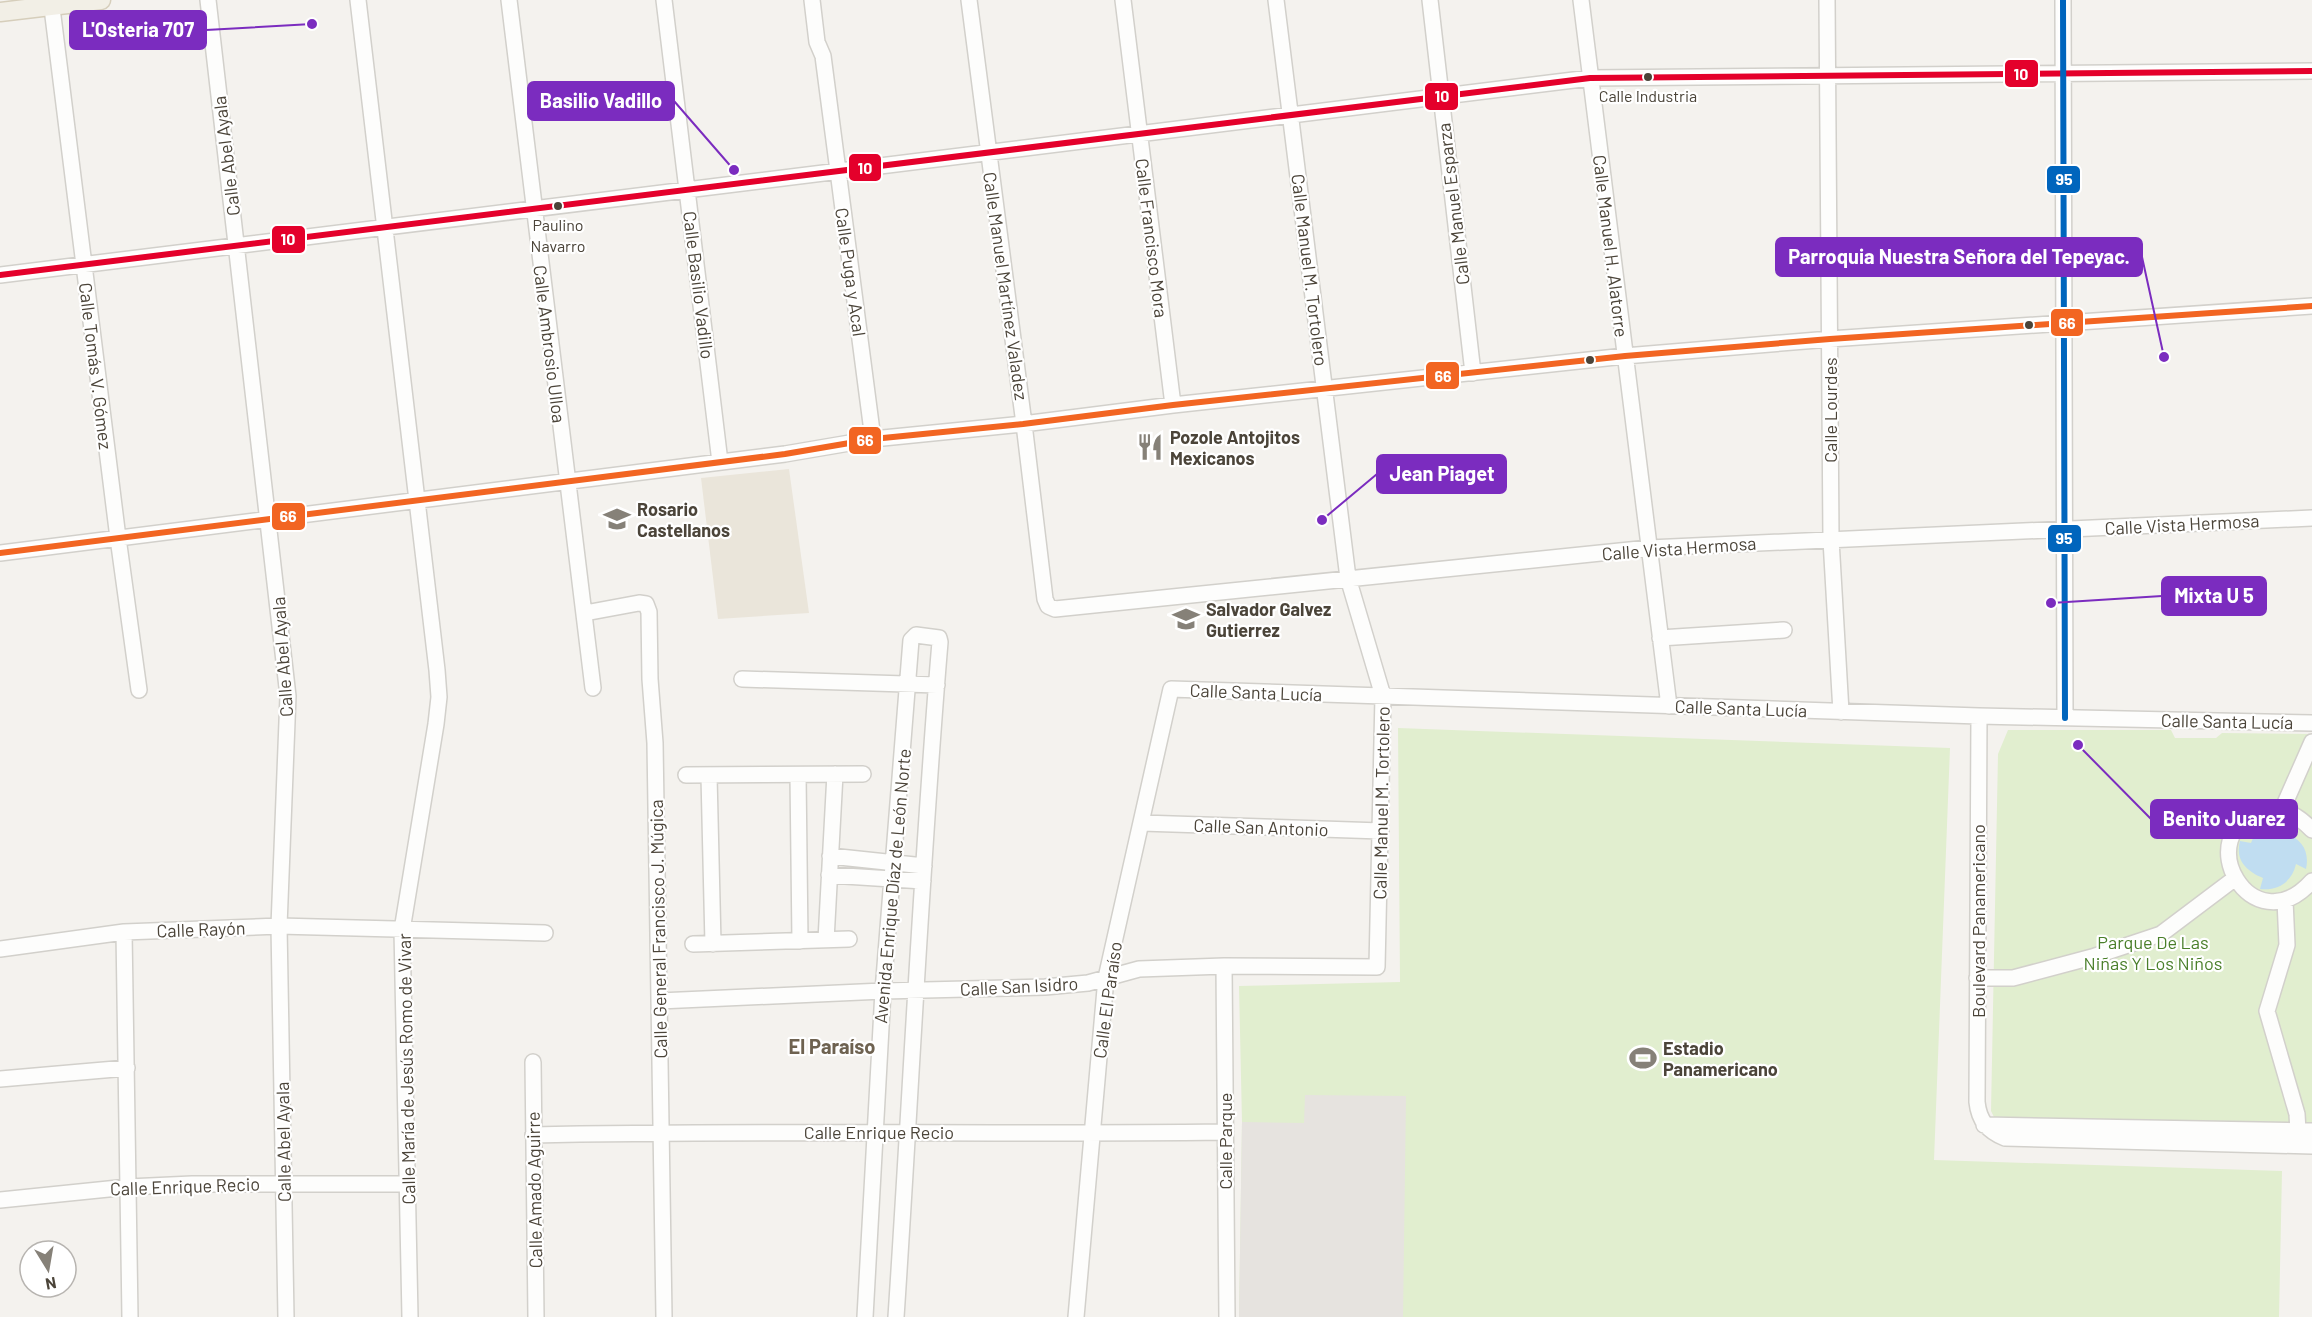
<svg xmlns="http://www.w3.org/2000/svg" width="2312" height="1317" viewBox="0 0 2312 1317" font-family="Barlow,sans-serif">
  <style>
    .education { fill: #eae5da }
    .green { fill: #e1eecf }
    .parking { fill: #e6e3df }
    .water { fill: #c0ddf1 }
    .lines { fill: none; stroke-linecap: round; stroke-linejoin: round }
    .minor-casing { stroke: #d2d0cb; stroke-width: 18 }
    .major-casing { stroke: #d6cebb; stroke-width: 21 }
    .minor { stroke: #fdfdfc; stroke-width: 15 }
    .major { stroke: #f2efe6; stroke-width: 18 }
    .bus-1-casing { stroke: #fff; stroke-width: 10 }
    .bus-2-casing { stroke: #fff; stroke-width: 10 }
    .bus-3-casing { stroke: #fff; stroke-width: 10 }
    .bus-1 { stroke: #f26522; stroke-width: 6 }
    .bus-2 { stroke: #e4002b; stroke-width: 6 }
    .bus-3 { stroke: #0065bd; stroke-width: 6 }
    .bus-dot { fill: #4b4439; stroke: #fff; stroke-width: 2 }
    .labels { text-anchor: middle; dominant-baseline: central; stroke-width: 4.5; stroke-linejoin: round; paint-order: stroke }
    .bus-label { font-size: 16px; fill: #4b4439; stroke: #fff }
    .street-label { font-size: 18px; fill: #4b4439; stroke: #fff }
    .poi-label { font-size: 18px; font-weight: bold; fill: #4b4439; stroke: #fff; text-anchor: start }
    .park-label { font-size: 18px; fill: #4a7f2a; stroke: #fff }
    .neighbourhood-label { font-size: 20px; font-weight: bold; fill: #6e6250; stroke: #fff }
    .leader { fill: none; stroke: #7b2cbf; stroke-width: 2 }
    .callout-dot { fill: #7b2cbf; stroke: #fff; stroke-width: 2 }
    .callout { fill: #7b2cbf; stroke: #7b2cbf; stroke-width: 2 }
    .callout-label { font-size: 20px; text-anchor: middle; font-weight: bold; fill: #fff }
    .line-badge { stroke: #fff; stroke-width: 2 }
    .badge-label { font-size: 16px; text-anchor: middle; font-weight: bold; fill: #fff }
  </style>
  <rect width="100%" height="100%" fill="#f4f2ee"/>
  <path class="education" d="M 789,469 L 809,613 L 718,619 L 701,478 Z"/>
  <path class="green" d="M 1398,728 L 1950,748 L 1934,1160 L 2282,1171 L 2279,1317 L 1239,1317 L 1242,1122 L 1239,986 L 1400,982 Z
    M 2008,730 L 2171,730 L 2175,738 L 2216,738 L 2222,733 L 2312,734 L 2312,1129 L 1997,1123 L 1991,1111 L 1998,754 Z"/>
  <path class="parking" d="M 1305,1095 L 1406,1096 L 1403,1317 L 1239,1317 L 1242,1122 L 1304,1123 Z"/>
  <path class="water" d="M 2279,820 L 2286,821 L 2283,833 C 2301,837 2310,851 2306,869 L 2296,864 C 2292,882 2278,891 2260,889 L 2263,878 C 2246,871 2235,860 2240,841 L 2251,843 C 2256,830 2265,822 2279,820 Z"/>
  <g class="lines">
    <defs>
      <path id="minor" d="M 51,0 L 118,538 L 139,690
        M 208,0 L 288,696 L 279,926 L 286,1317
        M 358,0 L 437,670 L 439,697 L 436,724 L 402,930 L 410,1317
        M 509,0 L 593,688
        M 664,0 L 720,462
        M 812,0 L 817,42 L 823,56 L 873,439
        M 969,0 L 1024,424 L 1045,599 L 1048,606 L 1055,609 L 1649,548 L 2312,518
        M 1123,0 L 1173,405
        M 1430,0 L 1473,373
        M 1581,0 L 1669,706
        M 1827,0 L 1831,540 L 1841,712
        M 2063,0 L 2065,718
        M 0,275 L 1590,78 L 2312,71
        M 0,553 L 785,454 L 873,439 L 1023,424 L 1173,405 L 1625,356 L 1830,339 L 2312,306
        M 585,613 L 639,603 L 646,604 L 649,612 L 650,679 L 655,743 L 664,1317
        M 1660,638 L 1784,630
        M 742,679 L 937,685
        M 1979,716 L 1977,1102 C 1979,1121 1988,1131 2005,1138 L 2312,1146
        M 686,775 L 863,774
        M 798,775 L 800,941
        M 709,776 L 713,944
        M 2282,810 L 2312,742
        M 1142,823 L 1381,831
        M 2312,830 C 2299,816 2283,806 2263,811 C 2187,833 2252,948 2312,881
        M 830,856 L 924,866
        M 829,875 L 923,881
        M 2285,900 L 2287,945 L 2267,1011 L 2297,1114 L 2298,1131
        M 124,932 L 130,1317
        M 826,940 L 835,774
        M 693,944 L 849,939
        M 0,949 L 124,932 L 279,926 L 545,933
        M 1224,966 L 1227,1317
        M 1977,978 L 2013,978 L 2092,957 L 2161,934 L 2234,879
        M 659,1001 L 883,991 L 1045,987 L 1088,983 L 1139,969 L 1224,966 L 1377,967 L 1383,696 L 1348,578 L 1276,0
        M 533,1062 L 536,1317
        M 0,1079 L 127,1068
        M 1984,1125 L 2312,1131
        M 533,1135 C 764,1130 995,1135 1225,1132
        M 0,1200 L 128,1187 L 192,1184 L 407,1184
        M 865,1317 L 883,991 L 911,640 L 916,635 L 939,638 L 940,642 C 921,867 911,1092 896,1317
        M 1076,1317 L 1106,978 L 1171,689 L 1979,716 L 2312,723"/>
      <path id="major" d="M 0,12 L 101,0"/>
    </defs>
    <use href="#minor" class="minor-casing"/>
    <use href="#major" class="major-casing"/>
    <use href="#minor" class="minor"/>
    <use href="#major" class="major"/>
    <defs>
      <path id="bus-1" d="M 0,553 L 785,454 L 873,439 L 1023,424 L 1173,405 L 1625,356 L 1830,339 L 2312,306"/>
      <path id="bus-2" d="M 0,275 L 1590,78 L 2312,71"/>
      <path id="bus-3" d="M 2063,0 L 2065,718"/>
    </defs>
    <use href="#bus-1" class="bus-1-casing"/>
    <use href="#bus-2" class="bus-2-casing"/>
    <use href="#bus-3" class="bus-3-casing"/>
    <use href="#bus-1" class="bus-1"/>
    <use href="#bus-2" class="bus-2"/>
    <use href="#bus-3" class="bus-3"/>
  </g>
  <defs>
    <symbol id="restaurant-bare" viewBox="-9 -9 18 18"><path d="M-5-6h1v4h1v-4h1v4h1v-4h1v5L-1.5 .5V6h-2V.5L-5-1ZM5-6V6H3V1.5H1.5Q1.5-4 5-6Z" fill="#868178" stroke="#fff" stroke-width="2.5" paint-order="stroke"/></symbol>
    <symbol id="school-bare" viewBox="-9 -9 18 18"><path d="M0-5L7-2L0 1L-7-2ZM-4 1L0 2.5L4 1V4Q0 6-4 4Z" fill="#868178" stroke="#fff" stroke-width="2.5" paint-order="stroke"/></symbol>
    <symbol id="stadium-bare" viewBox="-9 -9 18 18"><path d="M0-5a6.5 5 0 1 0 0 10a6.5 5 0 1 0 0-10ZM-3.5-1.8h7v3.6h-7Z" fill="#868178" stroke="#fff" stroke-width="2.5" paint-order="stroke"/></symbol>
  </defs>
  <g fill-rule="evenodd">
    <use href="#restaurant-bare" x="1131" y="428" width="38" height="38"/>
    <use href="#school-bare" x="598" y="500" width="38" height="38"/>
    <use href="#school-bare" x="1167" y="600" width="38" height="38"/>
    <use href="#stadium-bare" x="1624" y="1039" width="38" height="38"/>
  </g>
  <g class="bus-dot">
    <circle cx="1648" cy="77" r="5"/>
    <circle cx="558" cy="206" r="5"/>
    <circle cx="2029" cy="325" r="5"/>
    <circle cx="1590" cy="360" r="5"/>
  </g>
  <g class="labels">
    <g class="bus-label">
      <text x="1648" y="95">Calle Industria</text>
      <text x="558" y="224">Paulino<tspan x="558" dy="21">Navarro</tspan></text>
    </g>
    <g class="street-label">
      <text transform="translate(226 156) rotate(-97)">Calle Abel Ayala</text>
      <text transform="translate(1453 204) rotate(-97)">Calle Manuel Esparza</text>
      <text transform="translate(1152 238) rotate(83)">Calle Francisco Mora</text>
      <text transform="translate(1611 246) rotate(83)">Calle Manuel H. Alatorre</text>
      <text transform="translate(1310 270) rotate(83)">Calle Manuel M. Tortolero</text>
      <text transform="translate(851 272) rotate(82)">Calle Puga y Acal</text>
      <text transform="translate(699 285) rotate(83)">Calle Basilio Vadillo</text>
      <text transform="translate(1006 286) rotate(82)">Calle Manuel Martínez Valadez</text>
      <text transform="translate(550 344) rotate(83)">Calle Ambrosio Ulloa</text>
      <text transform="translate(96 366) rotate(83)">Calle Tomás V. Gómez</text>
      <text transform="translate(1830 410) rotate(-90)">Calle Lourdes</text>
      <text transform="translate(2182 524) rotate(-3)">Calle Vista Hermosa</text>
      <text transform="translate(1679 548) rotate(-4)">Calle Vista Hermosa</text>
      <text transform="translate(282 657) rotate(-94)">Calle Abel Ayala</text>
      <text transform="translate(1256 692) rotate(2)">Calle Santa Lucía</text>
      <text transform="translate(1741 708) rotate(2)">Calle Santa Lucía</text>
      <text transform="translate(2227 721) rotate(1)">Calle Santa Lucía</text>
      <text transform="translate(1381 803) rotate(-89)">Calle Manuel M. Tortolero</text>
      <text transform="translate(1261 827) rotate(2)">Calle San Antonio</text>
      <text transform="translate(892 886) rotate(-85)">Avenida Enrique Díaz de León Norte</text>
      <text transform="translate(1978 921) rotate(-90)">Boulevard Panamericano</text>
      <text transform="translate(201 929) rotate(-2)">Calle Rayón</text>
      <text transform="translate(658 929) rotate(-91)">Calle General Francisco J. Múgica</text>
      <text transform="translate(1019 986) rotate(-3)">Calle San Isidro</text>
      <text transform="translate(1107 1000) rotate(-82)">Calle El Paraíso</text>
      <text transform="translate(406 1069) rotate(-91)">Calle María de Jesús Romo de Vivar</text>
      <text x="879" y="1132">Calle Enrique Recio</text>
      <text transform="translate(1225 1141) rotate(-90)">Calle Parque</text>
      <text transform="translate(283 1142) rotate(-91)">Calle Abel Ayala</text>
      <text transform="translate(185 1186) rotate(-2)">Calle Enrique Recio</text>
      <text transform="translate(534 1190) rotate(-91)">Calle Amado Aguirre</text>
    </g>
    <g class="poi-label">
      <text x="1170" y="437">Pozole Antojitos<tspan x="1170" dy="21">Mexicanos</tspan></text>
      <text x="637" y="509">Rosario<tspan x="637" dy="21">Castellanos</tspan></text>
      <text x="1206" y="609">Salvador Galvez<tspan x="1206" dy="21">Gutierrez</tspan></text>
      <text x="1663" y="1048">Estadio<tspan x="1663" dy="21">Panamericano</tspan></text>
    </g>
    <g class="park-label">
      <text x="2153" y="942">Parque De Las<tspan x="2153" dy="21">Niñas Y Los Niños</tspan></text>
    </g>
    <g class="neighbourhood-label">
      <text x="832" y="1046">El Paraíso</text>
    </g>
  </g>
  <path class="leader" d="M312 24L206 30M734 170L674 101M2164 357L2142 257M1322 520L1377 474M2051 603L2162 596M2078 745L2151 819"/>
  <g class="callout-dot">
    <circle cx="312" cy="24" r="6"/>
    <circle cx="734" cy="170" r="6"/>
    <circle cx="2164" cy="357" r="6"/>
    <circle cx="1322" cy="520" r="6"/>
    <circle cx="2051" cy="603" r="6"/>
    <circle cx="2078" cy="745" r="6"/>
  </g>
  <g class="callout">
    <rect x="70" y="11" width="136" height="38" rx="6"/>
    <rect x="528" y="82" width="146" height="38" rx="6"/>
    <rect x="1776" y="238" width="366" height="38" rx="6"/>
    <rect x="1377" y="455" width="129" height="38" rx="6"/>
    <rect x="2162" y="577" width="104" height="38" rx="6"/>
    <rect x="2151" y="800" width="146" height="38" rx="6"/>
  </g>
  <g class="callout-label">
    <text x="138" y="37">L'Osteria 707</text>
    <text x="601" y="108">Basilio Vadillo</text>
    <text x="1959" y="264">Parroquia Nuestra Señora del Tepeyac.</text>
    <text x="1442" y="481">Jean Piaget</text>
    <text x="2214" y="603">Mixta U 5</text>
    <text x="2224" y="826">Benito Juarez</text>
  </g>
  <g class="line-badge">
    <rect x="2004" y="59" width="35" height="29" rx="6" fill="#e4002b"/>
    <rect x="1424" y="82" width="35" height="29" rx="6" fill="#e4002b"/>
    <rect x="848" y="153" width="34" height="29" rx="6" fill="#e4002b"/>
    <rect x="2046" y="165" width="35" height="29" rx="6" fill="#0065bd"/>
    <rect x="271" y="225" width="35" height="29" rx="6" fill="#e4002b"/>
    <rect x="2050" y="308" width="34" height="29" rx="6" fill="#f26522"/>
    <rect x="1425" y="361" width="35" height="29" rx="6" fill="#f26522"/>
    <rect x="848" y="426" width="34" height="29" rx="6" fill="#f26522"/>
    <rect x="271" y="502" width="35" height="29" rx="6" fill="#f26522"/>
    <rect x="2047" y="524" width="35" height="29" rx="6" fill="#0065bd"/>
  </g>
  <g class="badge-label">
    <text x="2021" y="80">10</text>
    <text x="1442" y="102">10</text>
    <text x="865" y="174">10</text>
    <text x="2064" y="185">95</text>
    <text x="288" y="245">10</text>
    <text x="2067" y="329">66</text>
    <text x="1443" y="382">66</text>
    <text x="865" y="446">66</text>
    <text x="288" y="522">66</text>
    <text x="2064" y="544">95</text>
  </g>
  <g transform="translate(48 1269) rotate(169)"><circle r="28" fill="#ffffff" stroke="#b7b4b0" stroke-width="1.5"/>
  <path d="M0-4.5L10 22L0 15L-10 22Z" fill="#868178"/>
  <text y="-9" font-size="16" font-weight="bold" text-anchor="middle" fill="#4b4439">N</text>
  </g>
</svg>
